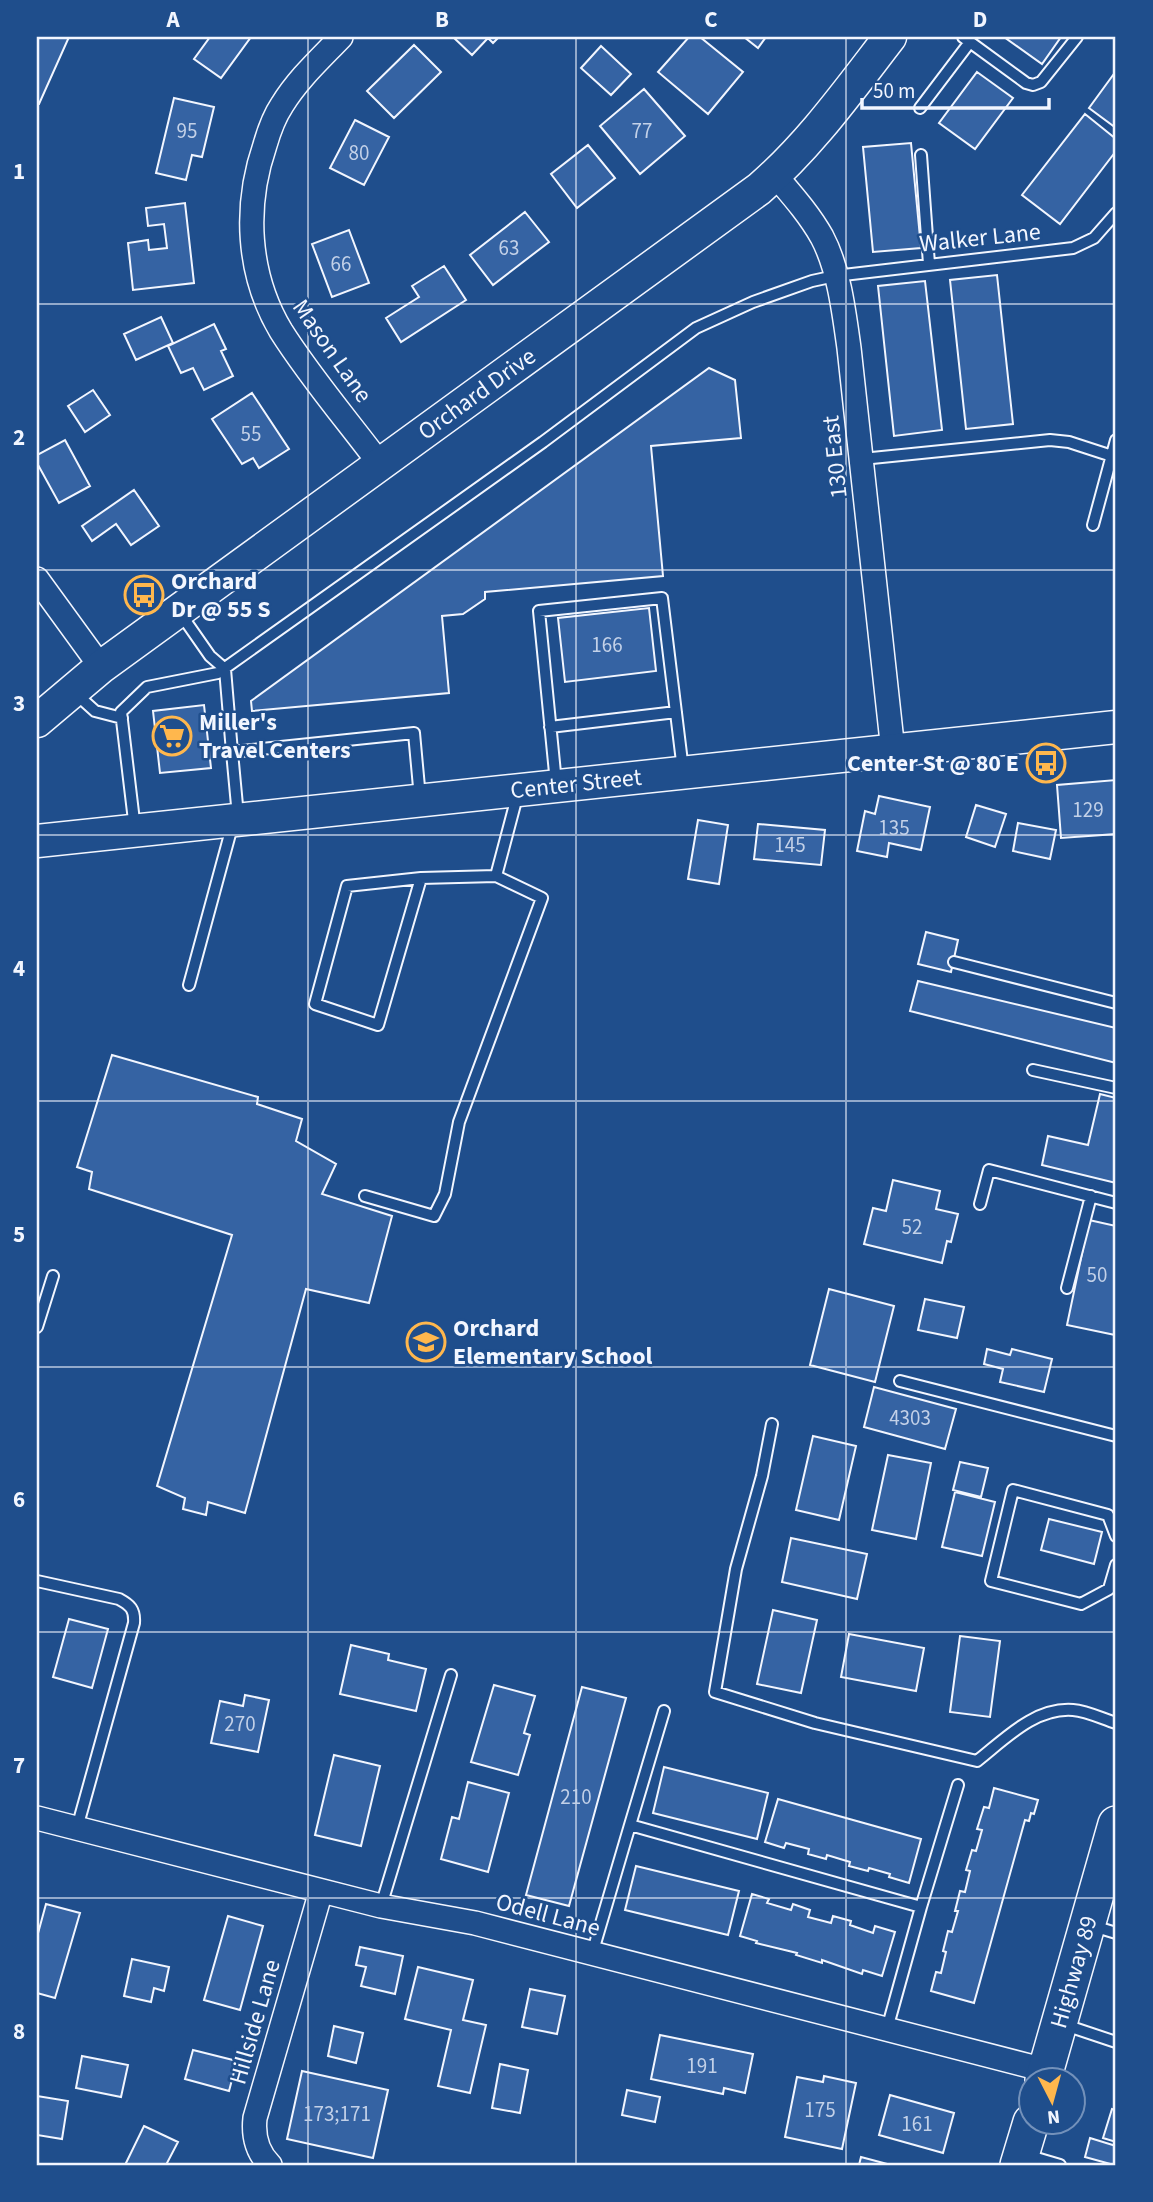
<svg xmlns="http://www.w3.org/2000/svg" width="1153" height="2202" viewBox="0 0 1153 2202" font-family="'Source Sans 3',sans-serif">
  <style>
    .building { fill: #3563a3; stroke: #f2f6ff; stroke-width: 2 }
    .lines { fill: none; stroke-linecap: round; stroke-linejoin: round }
    .service-casing { stroke: #f2f6ff; stroke-width: 14 }
    .minor-casing { stroke: #f2f6ff; stroke-width: 26 }
    .secondary-casing { stroke: #f2f6ff; stroke-width: 35 }
    .primary-casing { stroke: #f2f6ff; stroke-width: 38 }
    .service { stroke: #1f4e8c; stroke-width: 10 }
    .minor { stroke: #1f4e8c; stroke-width: 23 }
    .secondary { stroke: #1f4e8c; stroke-width: 32 }
    .primary { stroke: #1f4e8c; stroke-width: 35 }
    .grid { fill: none; stroke: #f2f6ff; stroke-width: 2; stroke-opacity: 0.55 }
    .labels { text-anchor: middle; dominant-baseline: central; stroke-width: 5; stroke-linejoin: round; paint-order: stroke }
    .number-label { font-size: 21px; fill: #c3d1e8 }
    .street-label { font-size: 24px; fill: #f2f6ff; stroke: #1f4e8c }
    .poi-label { font-size: 24px; font-weight: bold; fill: #f2f6ff; stroke: #1f4e8c; text-anchor: start }
    .neatline { fill: none; stroke: #f2f6ff; stroke-width: 2.5 }
    .grid-label { font-size: 23px; text-anchor: middle; font-weight: bold; fill: #f2f6ff }
  </style>
  <rect width="100%" height="100%" fill="#1f4e8c"/>
  <path class="building" d="M 37,37 L 69,37 L 39,104 L 37,104 Z
    M 210,37 L 251,37 L 221,78 L 194,59 Z
    M 453,37 L 499,37 L 493,43 L 488,38 L 472,55 Z
    M 689,37 L 700,37 L 743,72 L 708,114 L 658,72 Z
    M 744,37 L 766,37 L 758,48 Z
    M 1004,37 L 1061,37 L 1042,64 Z
    M 414,45 L 441,72 L 394,118 L 367,91 Z
    M 601,46 L 631,74 L 611,95 L 581,68 Z
    M 1116,71 L 1116,128 L 1089,108 Z
    M 977,72 L 1013,98 L 975,149 L 939,123 Z
    M 644,89 L 685,136 L 640,174 L 600,126 Z
    M 174,98 L 214,107 L 202,157 L 192,155 L 186,180 L 156,173 Z
    M 1085,114 L 1116,139 L 1116,151 L 1060,224 L 1022,195 Z
    M 355,120 L 389,137 L 364,185 L 330,168 Z
    M 911,143 L 921,248 L 873,252 L 863,147 Z
    M 588,145 L 615,178 L 577,208 L 551,174 Z
    M 185,203 L 194,283 L 133,290 L 128,243 L 148,240 L 149,250 L 167,248 L 164,224 L 148,226 L 146,208 Z
    M 525,212 L 549,242 L 493,285 L 470,255 Z
    M 349,230 L 369,283 L 332,297 L 312,244 Z
    M 444,266 L 466,300 L 401,342 L 386,318 L 419,297 L 412,286 Z
    M 997,275 L 1013,424 L 966,429 L 950,280 Z
    M 925,281 L 942,430 L 894,436 L 878,286 Z
    M 161,317 L 173,343 L 136,360 L 124,334 Z
    M 214,324 L 226,349 L 221,351 L 233,376 L 204,390 L 193,368 L 181,373 L 168,346 Z
    M 709,368 L 735,380 L 741,438 L 651,446 L 663,576 L 485,592 L 485,599 L 463,614 L 442,616 L 449,693 L 252,711 L 251,701 Z
    M 93,390 L 110,415 L 85,432 L 68,406 Z
    M 252,393 L 289,449 L 259,468 L 253,458 L 242,464 L 212,419 Z
    M 65,440 L 90,486 L 59,503 L 37,463 L 37,455 Z
    M 134,490 L 159,526 L 131,545 L 116,524 L 92,541 L 82,526 Z
    M 649,608 L 656,671 L 565,682 L 558,618 Z
    M 204,705 L 211,768 L 160,773 L 153,711 Z
    M 1116,780 L 1116,834 L 1061,838 L 1057,785 Z
    M 879,796 L 930,807 L 921,850 L 889,843 L 887,857 L 857,851 L 865,811 L 875,814 Z
    M 976,805 L 1006,814 L 995,847 L 966,837 Z
    M 698,820 L 728,825 L 719,884 L 688,879 Z
    M 1018,823 L 1056,830 L 1050,859 L 1013,851 Z
    M 758,824 L 825,830 L 821,865 L 754,859 Z
    M 926,932 L 958,940 L 951,972 L 918,964 Z
    M 918,981 L 1116,1028 L 1116,1063 L 910,1011 Z
    M 112,1055 L 258,1097 L 257,1104 L 302,1119 L 296,1141 L 336,1164 L 322,1194 L 392,1216 L 369,1303 L 306,1289 L 245,1513 L 208,1502 L 206,1515 L 183,1509 L 185,1498 L 157,1486 L 232,1235 L 89,1189 L 92,1172 L 77,1167 Z
    M 1100,1094 L 1116,1098 L 1116,1183 L 1042,1165 L 1048,1136 L 1088,1145 Z
    M 893,1180 L 940,1191 L 936,1209 L 958,1214 L 951,1242 L 947,1241 L 942,1263 L 864,1244 L 873,1208 L 886,1211 Z
    M 1089,1220 L 1116,1226 L 1115,1335 L 1067,1325 Z
    M 829,1289 L 894,1306 L 875,1382 L 810,1365 Z
    M 925,1299 L 964,1307 L 957,1338 L 918,1330 Z
    M 987,1349 L 1010,1355 L 1012,1349 L 1052,1359 L 1044,1392 L 1000,1382 L 1003,1369 L 984,1364 Z
    M 874,1387 L 956,1409 L 945,1449 L 864,1427 Z
    M 813,1436 L 856,1446 L 839,1520 L 796,1510 Z
    M 888,1455 L 931,1463 L 916,1539 L 872,1530 Z
    M 960,1462 L 988,1468 L 981,1497 L 953,1490 Z
    M 955,1492 L 995,1502 L 982,1556 L 942,1547 Z
    M 1049,1519 L 1102,1532 L 1094,1564 L 1041,1550 Z
    M 791,1538 L 867,1554 L 857,1599 L 782,1582 Z
    M 773,1610 L 817,1620 L 801,1693 L 757,1684 Z
    M 69,1619 L 108,1629 L 92,1688 L 53,1677 Z
    M 849,1634 L 924,1648 L 916,1691 L 841,1677 Z
    M 960,1636 L 1000,1641 L 990,1717 L 950,1712 Z
    M 351,1645 L 389,1654 L 388,1660 L 426,1669 L 416,1711 L 340,1694 Z
    M 494,1685 L 535,1696 L 524,1733 L 530,1735 L 518,1775 L 471,1762 Z
    M 582,1687 L 626,1698 L 569,1906 L 526,1895 Z
    M 245,1695 L 269,1700 L 258,1752 L 211,1743 L 220,1701 L 243,1706 Z
    M 334,1755 L 380,1766 L 361,1846 L 315,1835 Z
    M 664,1767 L 768,1793 L 757,1839 L 653,1813 Z
    M 468,1782 L 509,1793 L 488,1872 L 441,1859 L 452,1817 L 459,1819 Z
    M 994,1788 L 1038,1800 L 1034,1814 L 1031,1813 L 1029,1821 L 1025,1820 L 974,2003 L 931,1991 L 936,1972 L 941,1973 L 946,1952 L 943,1951 L 948,1931 L 952,1932 L 958,1911 L 955,1911 L 960,1891 L 965,1892 L 970,1871 L 966,1870 L 972,1850 L 976,1851 L 982,1830 L 977,1829 L 984,1807 L 989,1808 Z
    M 778,1799 L 921,1839 L 909,1883 L 889,1877 L 890,1874 L 869,1868 L 868,1871 L 849,1866 L 850,1862 L 827,1855 L 826,1859 L 808,1854 L 809,1849 L 786,1843 L 784,1848 L 765,1842 Z
    M 636,1866 L 739,1891 L 728,1935 L 625,1910 Z
    M 752,1894 L 769,1899 L 767,1903 L 791,1910 L 793,1904 L 810,1910 L 808,1917 L 831,1923 L 833,1916 L 851,1921 L 850,1925 L 873,1933 L 875,1926 L 895,1932 L 882,1976 L 863,1970 L 862,1974 L 822,1960 L 822,1963 L 796,1955 L 797,1953 L 756,1943 L 757,1941 L 740,1936 Z
    M 46,1904 L 80,1913 L 55,1998 L 37,1993 L 37,1937 Z
    M 228,1916 L 263,1926 L 240,2010 L 204,2000 Z
    M 360,1947 L 403,1956 L 395,1994 L 361,1986 L 366,1967 L 356,1965 Z
    M 132,1959 L 169,1967 L 164,1991 L 154,1988 L 151,2002 L 124,1996 Z
    M 418,1967 L 473,1980 L 463,2020 L 486,2025 L 470,2093 L 438,2086 L 451,2030 L 405,2019 Z
    M 530,1989 L 565,1996 L 557,2034 L 522,2027 Z
    M 334,2026 L 363,2033 L 356,2063 L 328,2056 Z
    M 660,2035 L 753,2054 L 745,2093 L 724,2088 L 723,2094 L 651,2079 Z
    M 193,2050 L 237,2061 L 229,2091 L 185,2079 Z
    M 82,2056 L 128,2065 L 121,2097 L 76,2088 Z
    M 500,2064 L 528,2070 L 520,2113 L 492,2108 Z
    M 302,2071 L 388,2090 L 373,2158 L 287,2139 Z
    M 824,2076 L 856,2083 L 842,2149 L 785,2137 L 797,2077 L 823,2082 Z
    M 627,2090 L 660,2097 L 655,2122 L 622,2115 Z
    M 890,2095 L 954,2113 L 943,2153 L 879,2135 Z
    M 37,2096 L 68,2101 L 62,2139 L 37,2135 Z
    M 1112,2109 L 1116,2110 L 1116,2142 L 1103,2138 Z
    M 144,2126 L 178,2142 L 166,2165 L 125,2165 Z
    M 1090,2138 L 1116,2146 L 1114,2165 L 1085,2157 Z
    M 861,2157 L 891,2165 L 859,2165 Z"/>
  <g class="lines">
    <defs>
      <path id="service" d="M 963,37 L 1026,83 L 1033,85 L 1041,82 L 1077,37
        M 920,108 L 970,42
        M 921,155 L 929,264
        M 862,459 L 1050,440 L 1069,442 L 1112,456
        M 1093,525 L 1116,440
        M 180,613 L 210,656 L 225,669 L 232,752
        M 74,692 L 95,711 L 122,718
        M 550,727 L 676,712
        M 556,783 L 539,611 L 662,598 L 683,770
        M 238,816 L 232,752 L 414,733 L 420,798
        M 135,829 L 121,712 L 147,687 L 218,673 L 543,442 L 696,328 L 753,302 L 812,281 L 835,276 L 1073,248 L 1094,238 L 1116,213
        M 496,876 L 518,793
        M 954,962 L 1116,1003
        M 189,985 L 233,823
        M 1033,1070 L 1116,1088
        M 365,1196 L 434,1216 L 445,1194 L 459,1122 L 542,898 L 496,876 L 421,878 L 347,886 L 315,1004 L 378,1025 L 421,878
        M 980,1204 L 989,1170 L 1116,1203
        M 1067,1288 L 1091,1196
        M 37,1327 L 53,1276
        M 900,1381 L 1116,1436
        M 772,1424 L 762,1476 L 736,1569 L 715,1692 L 815,1723 L 977,1761 C 1005,1739 1035,1707 1073,1710 C 1087,1711 1103,1719 1116,1723
        M 1116,1536 L 1108,1515 L 1013,1490 L 991,1581 L 1081,1604 L 1109,1589 L 1116,1565
        M 37,1581 L 119,1599 C 130,1605 135,1609 134,1623 L 77,1828
        M 630,1825 L 664,1711
        M 381,1906 L 451,1675
        M 921,1907 L 958,1785
        M 1090,1925 L 1116,1933
        M 592,1954 L 630,1825 L 921,1907 L 887,2029
        M 1062,2024 L 1116,2042
        M 1026,2155 L 1060,2165"/>
      <path id="minor" d="M 341,37 C 320,59 298,79 282,105 C 274,117 269,131 265,145 C 244,206 247,274 281,331 C 310,377 347,420 380,464
        M 775,175 C 792,195 809,214 822,237 C 839,269 844,312 849,348 L 893,751
        M 37,579 L 101,667
        M 37,1818 L 381,1906 L 475,1923 L 1045,2070
        M 270,2165 C 257,2152 253,2136 255,2118 L 321,1891"/>
      <path id="secondary" d="M 37,721 L 101,667 L 759,189 C 810,145 849,90 890,37
        M 37,841 L 1116,727"/>
      <path id="primary" d="M 1043,2080 L 1116,1824
        M 1018,2165 L 1031,2122"/>
    </defs>
    <use href="#service" class="service-casing"/>
    <use href="#minor" class="minor-casing"/>
    <use href="#secondary" class="secondary-casing"/>
    <use href="#primary" class="primary-casing"/>
    <use href="#service" class="service"/>
    <use href="#minor" class="minor"/>
    <use href="#secondary" class="secondary"/>
    <use href="#primary" class="primary"/>
  </g>
  <path class="grid" d="M 308,37 L 308,2165M 576,37 L 576,2165M 846,37 L 846,2165M 37,304 L 1116,304M 37,570 L 1116,570M 37,835 L 1116,835M 37,1101 L 1116,1101M 37,1367 L 1116,1367M 37,1632 L 1116,1632M 37,1898 L 1116,1898"/>
  <defs>
    <symbol id="bus-ring" viewBox="-11 -11 22 22"><circle r="9.5" fill="#1f4e8c" stroke="#ffb74d" stroke-width="1.5"/><path d="M-5-6H5V4H4V6H2V4H-2V6H-4V4H-5ZM-3.5-4V0h7V-4ZM-3.5 1.2v1.5H-2V1.2ZM2 1.2v1.5H3.5V1.2Z" fill="#ffb74d"/></symbol>
    <symbol id="supermarket-ring" viewBox="-11 -11 22 22"><circle r="9.5" fill="#1f4e8c" stroke="#ffb74d" stroke-width="1.5"/><path d="M-6-5.5h2.5l.6 2H6L4.5 2H-2.5L-4.4-4H-6ZM-1.5 3.2a1.3 1.3 0 1 0 .1 0ZM3 3.2a1.3 1.3 0 1 0 .1 0Z" fill="#ffb74d"/></symbol>
    <symbol id="school-ring" viewBox="-11 -11 22 22"><circle r="9.5" fill="#1f4e8c" stroke="#ffb74d" stroke-width="1.5"/><path d="M0-5L7-2L0 1L-7-2ZM-4 1L0 2.5L4 1V4Q0 6-4 4Z" fill="#ffb74d"/></symbol>
  </defs>
  <g fill-rule="evenodd">
    <use href="#bus-ring" x="122" y="573" width="44" height="44"/>
    <use href="#supermarket-ring" x="150" y="714" width="44" height="44"/>
    <use href="#bus-ring" x="1024" y="741" width="44" height="44"/>
    <use href="#school-ring" x="404" y="1320" width="44" height="44"/>
  </g>
  <g class="labels">
    <g class="number-label">
      <text x="187" y="131">95</text>
      <text x="642" y="131">77</text>
      <text x="359" y="153">80</text>
      <text x="509" y="248">63</text>
      <text x="341" y="264">66</text>
      <text x="251" y="434">55</text>
      <text x="607" y="645">166</text>
      <text x="1088" y="810">129</text>
      <text x="894" y="828">135</text>
      <text x="790" y="845">145</text>
      <text x="912" y="1227">52</text>
      <text x="1097" y="1275">50</text>
      <text x="910" y="1418">4303</text>
      <text x="240" y="1724">270</text>
      <text x="576" y="1797">210</text>
      <text x="702" y="2066">191</text>
      <text x="820" y="2110">175</text>
      <text x="337" y="2114">173;171</text>
      <text x="917" y="2124">161</text>
    </g>
    <g class="street-label">
      <text transform="translate(980 238) rotate(-6)">Walker Lane</text>
      <text transform="translate(332 351) rotate(55)">Mason Lane</text>
      <text transform="translate(477 394) rotate(-36)">Orchard Drive</text>
      <text transform="translate(835 457) rotate(-96)">130 East</text>
      <text transform="translate(576 784) rotate(-6)">Center Street</text>
      <text transform="translate(548 1915) rotate(15)">Odell Lane</text>
      <text transform="translate(1074 1972) rotate(-74)">Highway 89</text>
      <text transform="translate(255 2022) rotate(-74)">Hillside Lane</text>
    </g>
    <g class="poi-label">
      <text x="171" y="581">Orchard<tspan x="171" dy="28">Dr @ 55 S</tspan></text>
      <text x="199" y="722">Miller's<tspan x="199" dy="28">Travel Centers</tspan></text>
      <text x="1019" y="763" text-anchor="end">Center St @ 80 E</text>
      <text x="453" y="1328">Orchard<tspan x="453" dy="28">Elementary School</tspan></text>
    </g>
  </g>
  <rect width="1153" height="2202" fill="none" stroke="#1f4e8c" stroke-width="77"/>
  <g transform="translate(1052 2101) rotate(174)"><circle r="33" fill="#1f4e8c" stroke="#7391ba" stroke-width="2"/>
  <path d="M0-5L12 26L0 18L-12 26Z" fill="#ffb74d"/>
  <text y="-10" font-size="19" font-weight="bold" text-anchor="middle" fill="#f2f6ff">N</text>
  </g>
  <path d="M862 98v10h187v-10" fill="none" stroke="#f2f6ff" stroke-width="3.5"/>
  <text x="873" y="98" font-size="21" fill="#f2f6ff" stroke="#1f4e8c" stroke-width="5" paint-order="stroke">50 m</text>
  <rect x="38" y="38" width="1076" height="2126" class="neatline"/>
  <g class="grid-label">
    <text x="173" y="27">A</text>
    <text x="442" y="27">B</text>
    <text x="711" y="27">C</text>
    <text x="980" y="27">D</text>
    <text x="19" y="179">1</text>
    <text x="19" y="445">2</text>
    <text x="19" y="711">3</text>
    <text x="19" y="976">4</text>
    <text x="19" y="1242">5</text>
    <text x="19" y="1507">6</text>
    <text x="19" y="1773">7</text>
    <text x="19" y="2039">8</text>
  </g>
</svg>
